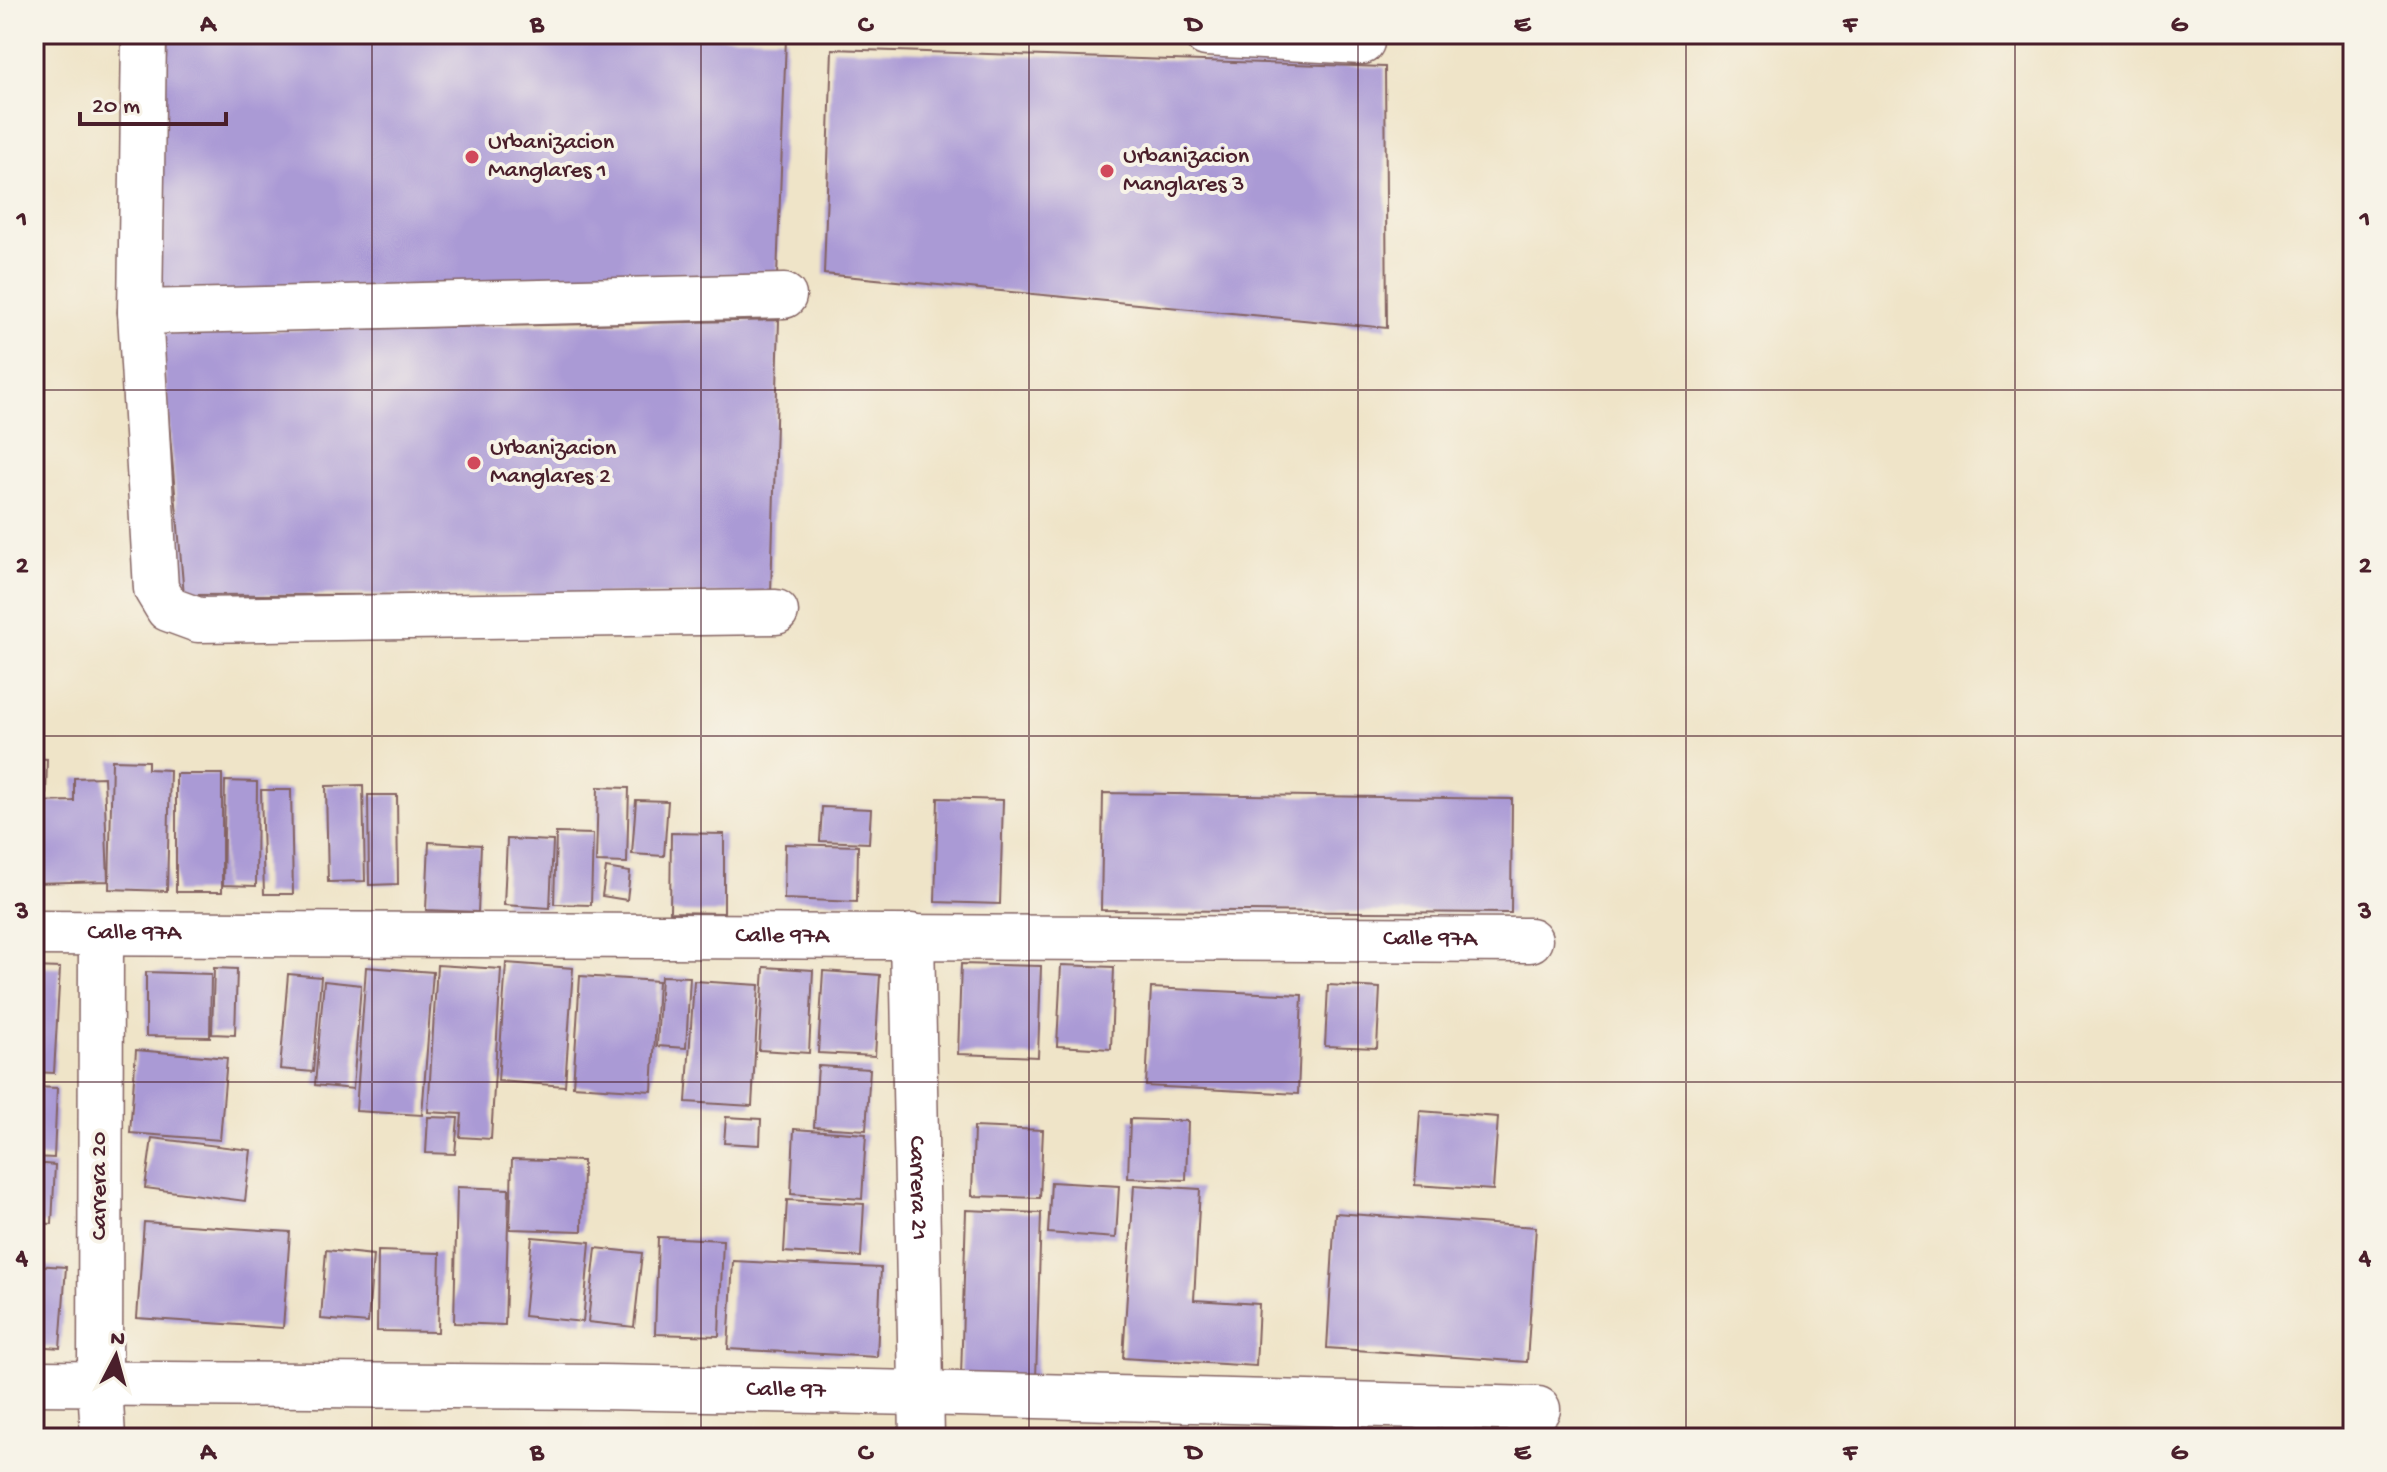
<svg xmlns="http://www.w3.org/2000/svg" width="2387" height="1472" viewBox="0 0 2387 1472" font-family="'Gochi Hand',sans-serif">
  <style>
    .building { fill: #aa9ad5 }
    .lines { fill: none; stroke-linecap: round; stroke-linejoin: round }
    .minor-casing { stroke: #846462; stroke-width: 47 }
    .minor { stroke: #fff; stroke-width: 44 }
    .grid { fill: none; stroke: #4a1f2b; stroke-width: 2; stroke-opacity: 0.55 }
    .poi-dot { fill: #d1495b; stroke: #f7f3e8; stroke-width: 3 }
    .labels { text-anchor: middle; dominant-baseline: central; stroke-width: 8; stroke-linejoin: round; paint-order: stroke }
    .poi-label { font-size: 24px; fill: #4a1f2b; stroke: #f7f3e8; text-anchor: start }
    .street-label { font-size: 24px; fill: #4a1f2b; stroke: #f7f3e8 }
    .neatline { fill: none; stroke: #4a1f2b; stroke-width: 3 }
    .grid-label { font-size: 26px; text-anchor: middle; font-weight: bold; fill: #4a1f2b }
  </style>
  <rect width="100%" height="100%" fill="#f7f3e8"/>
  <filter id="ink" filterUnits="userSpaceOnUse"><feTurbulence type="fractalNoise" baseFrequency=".0125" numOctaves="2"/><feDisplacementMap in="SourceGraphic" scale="16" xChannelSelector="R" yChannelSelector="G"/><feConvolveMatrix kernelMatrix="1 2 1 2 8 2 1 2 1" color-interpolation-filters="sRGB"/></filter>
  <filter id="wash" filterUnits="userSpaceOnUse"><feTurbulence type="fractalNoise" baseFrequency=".006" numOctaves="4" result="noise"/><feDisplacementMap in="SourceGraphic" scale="32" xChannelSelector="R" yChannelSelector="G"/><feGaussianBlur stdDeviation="1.8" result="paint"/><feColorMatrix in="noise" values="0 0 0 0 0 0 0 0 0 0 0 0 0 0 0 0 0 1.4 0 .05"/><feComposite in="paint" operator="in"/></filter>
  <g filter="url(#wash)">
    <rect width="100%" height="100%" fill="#efe4c8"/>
    <g id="blocks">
      <path class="building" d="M 167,34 L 463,34 L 786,38 L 777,277 L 157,293 Z
        M 832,49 L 1385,67 L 1387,328 L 824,274 Z
        M 779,320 L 771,594 L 184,595 L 161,333 Z
        M 34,758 L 47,759 L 46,797 L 34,796 Z
        M 112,760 L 148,761 L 148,769 L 170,770 L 167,891 L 109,889 Z
        M 176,774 L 222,774 L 222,892 L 176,892 Z
        M 104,777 L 108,881 L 34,883 L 34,802 L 74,801 L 74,778 Z
        M 225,781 L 257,782 L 256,886 L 223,885 Z
        M 363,785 L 365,881 L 328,882 L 326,786 Z
        M 598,787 L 629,788 L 627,863 L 596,862 Z
        M 261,790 L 291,790 L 293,894 L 264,894 Z
        M 1103,793 L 1512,799 L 1511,913 L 1101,910 Z
        M 368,795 L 397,795 L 398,884 L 369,885 Z
        M 938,798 L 1003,800 L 1000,904 L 935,902 Z
        M 636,800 L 668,801 L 664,856 L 632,854 Z
        M 822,807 L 871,809 L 869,843 L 820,841 Z
        M 556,833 L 593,834 L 591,905 L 554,904 Z
        M 671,833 L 724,834 L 724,913 L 670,912 Z
        M 507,839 L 553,841 L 550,908 L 504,905 Z
        M 429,842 L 481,845 L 478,912 L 426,910 Z
        M 785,844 L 858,846 L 857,902 L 784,899 Z
        M 606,868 L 630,872 L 627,900 L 602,896 Z
        M 506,963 L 573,968 L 565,1086 L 498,1081 Z
        M 961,964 L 1041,966 L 1038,1057 L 958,1054 Z
        M 437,965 L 501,969 L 491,1139 L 460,1137 L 462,1114 L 428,1112 Z
        M 1061,965 L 1114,967 L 1111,1049 L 1057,1046 Z
        M 34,967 L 60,968 L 54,1073 L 34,1072 Z
        M 366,967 L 433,972 L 422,1115 L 356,1111 Z
        M 764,967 L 813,970 L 809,1053 L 759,1050 Z
        M 214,968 L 237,969 L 235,1035 L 212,1034 Z
        M 823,971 L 880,975 L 875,1056 L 818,1053 Z
        M 146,972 L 211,974 L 210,1037 L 146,1036 Z
        M 288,974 L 321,977 L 313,1072 L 280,1069 Z
        M 580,976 L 658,981 L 652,1091 L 573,1086 Z
        M 661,976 L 690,977 L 686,1048 L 657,1046 Z
        M 324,981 L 361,985 L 353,1089 L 315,1085 Z
        M 694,981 L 759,985 L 752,1106 L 686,1102 Z
        M 1328,985 L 1380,988 L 1377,1048 L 1325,1046 Z
        M 1151,988 L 1302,995 L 1298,1094 L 1146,1086 Z
        M 136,1050 L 227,1058 L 220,1140 L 130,1133 Z
        M 818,1066 L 870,1069 L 866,1130 L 814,1127 Z
        M 34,1087 L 57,1088 L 54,1158 L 34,1157 Z
        M 1420,1111 L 1498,1117 L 1493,1190 L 1415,1185 Z
        M 428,1117 L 458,1118 L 455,1154 L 426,1153 Z
        M 726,1117 L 761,1119 L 760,1145 L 724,1143 Z
        M 1130,1119 L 1188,1121 L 1186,1180 L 1128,1178 Z
        M 974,1127 L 1043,1130 L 1040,1198 L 972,1196 Z
        M 794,1129 L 866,1134 L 862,1199 L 791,1194 Z
        M 152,1138 L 251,1150 L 245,1201 L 145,1188 Z
        M 512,1159 L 583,1161 L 582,1231 L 510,1229 Z
        M 34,1163 L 55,1165 L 52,1224 L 34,1223 Z
        M 1051,1182 L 1119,1186 L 1116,1238 L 1048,1233 Z
        M 1134,1185 L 1200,1189 L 1194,1300 L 1259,1304 L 1256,1366 L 1123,1358 Z
        M 457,1187 L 509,1189 L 505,1325 L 454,1323 Z
        M 787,1200 L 864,1204 L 861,1257 L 784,1252 Z
        M 966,1210 L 1041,1213 L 1036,1379 L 961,1377 Z
        M 1335,1213 L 1536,1227 L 1527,1362 L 1327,1348 Z
        M 144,1222 L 290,1232 L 283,1328 L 137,1318 Z
        M 532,1237 L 590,1242 L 583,1322 L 524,1316 Z
        M 658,1237 L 723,1240 L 719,1336 L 655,1334 Z
        M 596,1248 L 642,1253 L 634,1327 L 588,1322 Z
        M 326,1250 L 373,1255 L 368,1323 L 321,1319 Z
        M 378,1251 L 440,1253 L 438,1332 L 377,1331 Z
        M 733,1261 L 881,1268 L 877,1357 L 728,1349 Z
        M 34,1265 L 66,1267 L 60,1348 L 34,1346 Z"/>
    </g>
  </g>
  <g filter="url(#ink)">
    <use href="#blocks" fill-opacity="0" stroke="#846462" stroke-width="2"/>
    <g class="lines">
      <defs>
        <g id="minor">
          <path d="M 144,34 L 140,312 L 156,589 L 168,609 L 198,620 L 776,612"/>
          <path d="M 1206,34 L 1362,42"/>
          <path d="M 140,312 L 784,296"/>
          <path id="s1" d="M 34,933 L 1530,940"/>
          <path d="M 101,935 L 100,1383 L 103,1438"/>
          <path id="s2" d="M 912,936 L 922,1438"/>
          <path id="s3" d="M 34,1383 L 602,1387 L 919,1393 L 1538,1409"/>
        </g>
      </defs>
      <use href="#minor" class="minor-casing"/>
      <use href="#minor" class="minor"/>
    </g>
  </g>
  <path class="grid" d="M 372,34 L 372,1438M 701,34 L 701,1438M 1029,34 L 1029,1438M 1358,34 L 1358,1438M 1686,34 L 1686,1438M 2015,34 L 2015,1438M 34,390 L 2353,390M 34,736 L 2353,736M 34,1082 L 2353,1082"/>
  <g class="poi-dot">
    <circle cx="472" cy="157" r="8"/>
    <circle cx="1107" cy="171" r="8"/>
    <circle cx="474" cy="463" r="8"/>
  </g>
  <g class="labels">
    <g class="poi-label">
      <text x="488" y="143">Urbanizacion<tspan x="488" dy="28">Manglares 1</tspan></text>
      <text x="1123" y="157">Urbanizacion<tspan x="1123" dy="28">Manglares 3</tspan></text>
      <text x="490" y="449">Urbanizacion<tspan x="490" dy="28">Manglares 2</tspan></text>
    </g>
    <g class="street-label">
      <text stroke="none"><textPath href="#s1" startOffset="100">Calle 97A</textPath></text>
      <text stroke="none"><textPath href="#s1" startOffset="748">Calle 97A</textPath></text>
      <text stroke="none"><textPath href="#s1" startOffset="1396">Calle 97A</textPath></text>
      <text transform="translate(100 1186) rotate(-90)">Carrera 20</text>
      <text stroke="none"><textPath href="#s2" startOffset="252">Carrera 21</textPath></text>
      <text stroke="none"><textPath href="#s3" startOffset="752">Calle 97</textPath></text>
    </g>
  </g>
  <rect width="2387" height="1472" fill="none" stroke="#f7f3e8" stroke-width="88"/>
  <g transform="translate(116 1356) rotate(6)" stroke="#f7f3e8" stroke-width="6" paint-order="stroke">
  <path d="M0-6L14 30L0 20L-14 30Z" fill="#4a1f2b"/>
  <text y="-12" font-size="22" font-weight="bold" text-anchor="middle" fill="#4a1f2b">N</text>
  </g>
  <path d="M80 112v12h146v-12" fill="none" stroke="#4a1f2b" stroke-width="4"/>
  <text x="92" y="112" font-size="24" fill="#4a1f2b" stroke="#f7f3e8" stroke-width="6" paint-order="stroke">20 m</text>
  <rect x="44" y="44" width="2299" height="1384" class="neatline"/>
  <g class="grid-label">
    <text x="208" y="31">A</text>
    <text x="537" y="31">B</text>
    <text x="865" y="31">C</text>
    <text x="1194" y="31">D</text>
    <text x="1522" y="31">E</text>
    <text x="1850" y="31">F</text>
    <text x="2179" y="31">G</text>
    <text x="22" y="226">1</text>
    <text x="2365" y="226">1</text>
    <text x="22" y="572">2</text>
    <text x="2365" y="572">2</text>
    <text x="22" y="918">3</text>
    <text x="2365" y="918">3</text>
    <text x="22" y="1264">4</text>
    <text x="2365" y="1264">4</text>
    <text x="208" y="1459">A</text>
    <text x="537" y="1459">B</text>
    <text x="865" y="1459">C</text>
    <text x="1194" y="1459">D</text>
    <text x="1522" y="1459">E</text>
    <text x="1850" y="1459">F</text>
    <text x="2179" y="1459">G</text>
  </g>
</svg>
